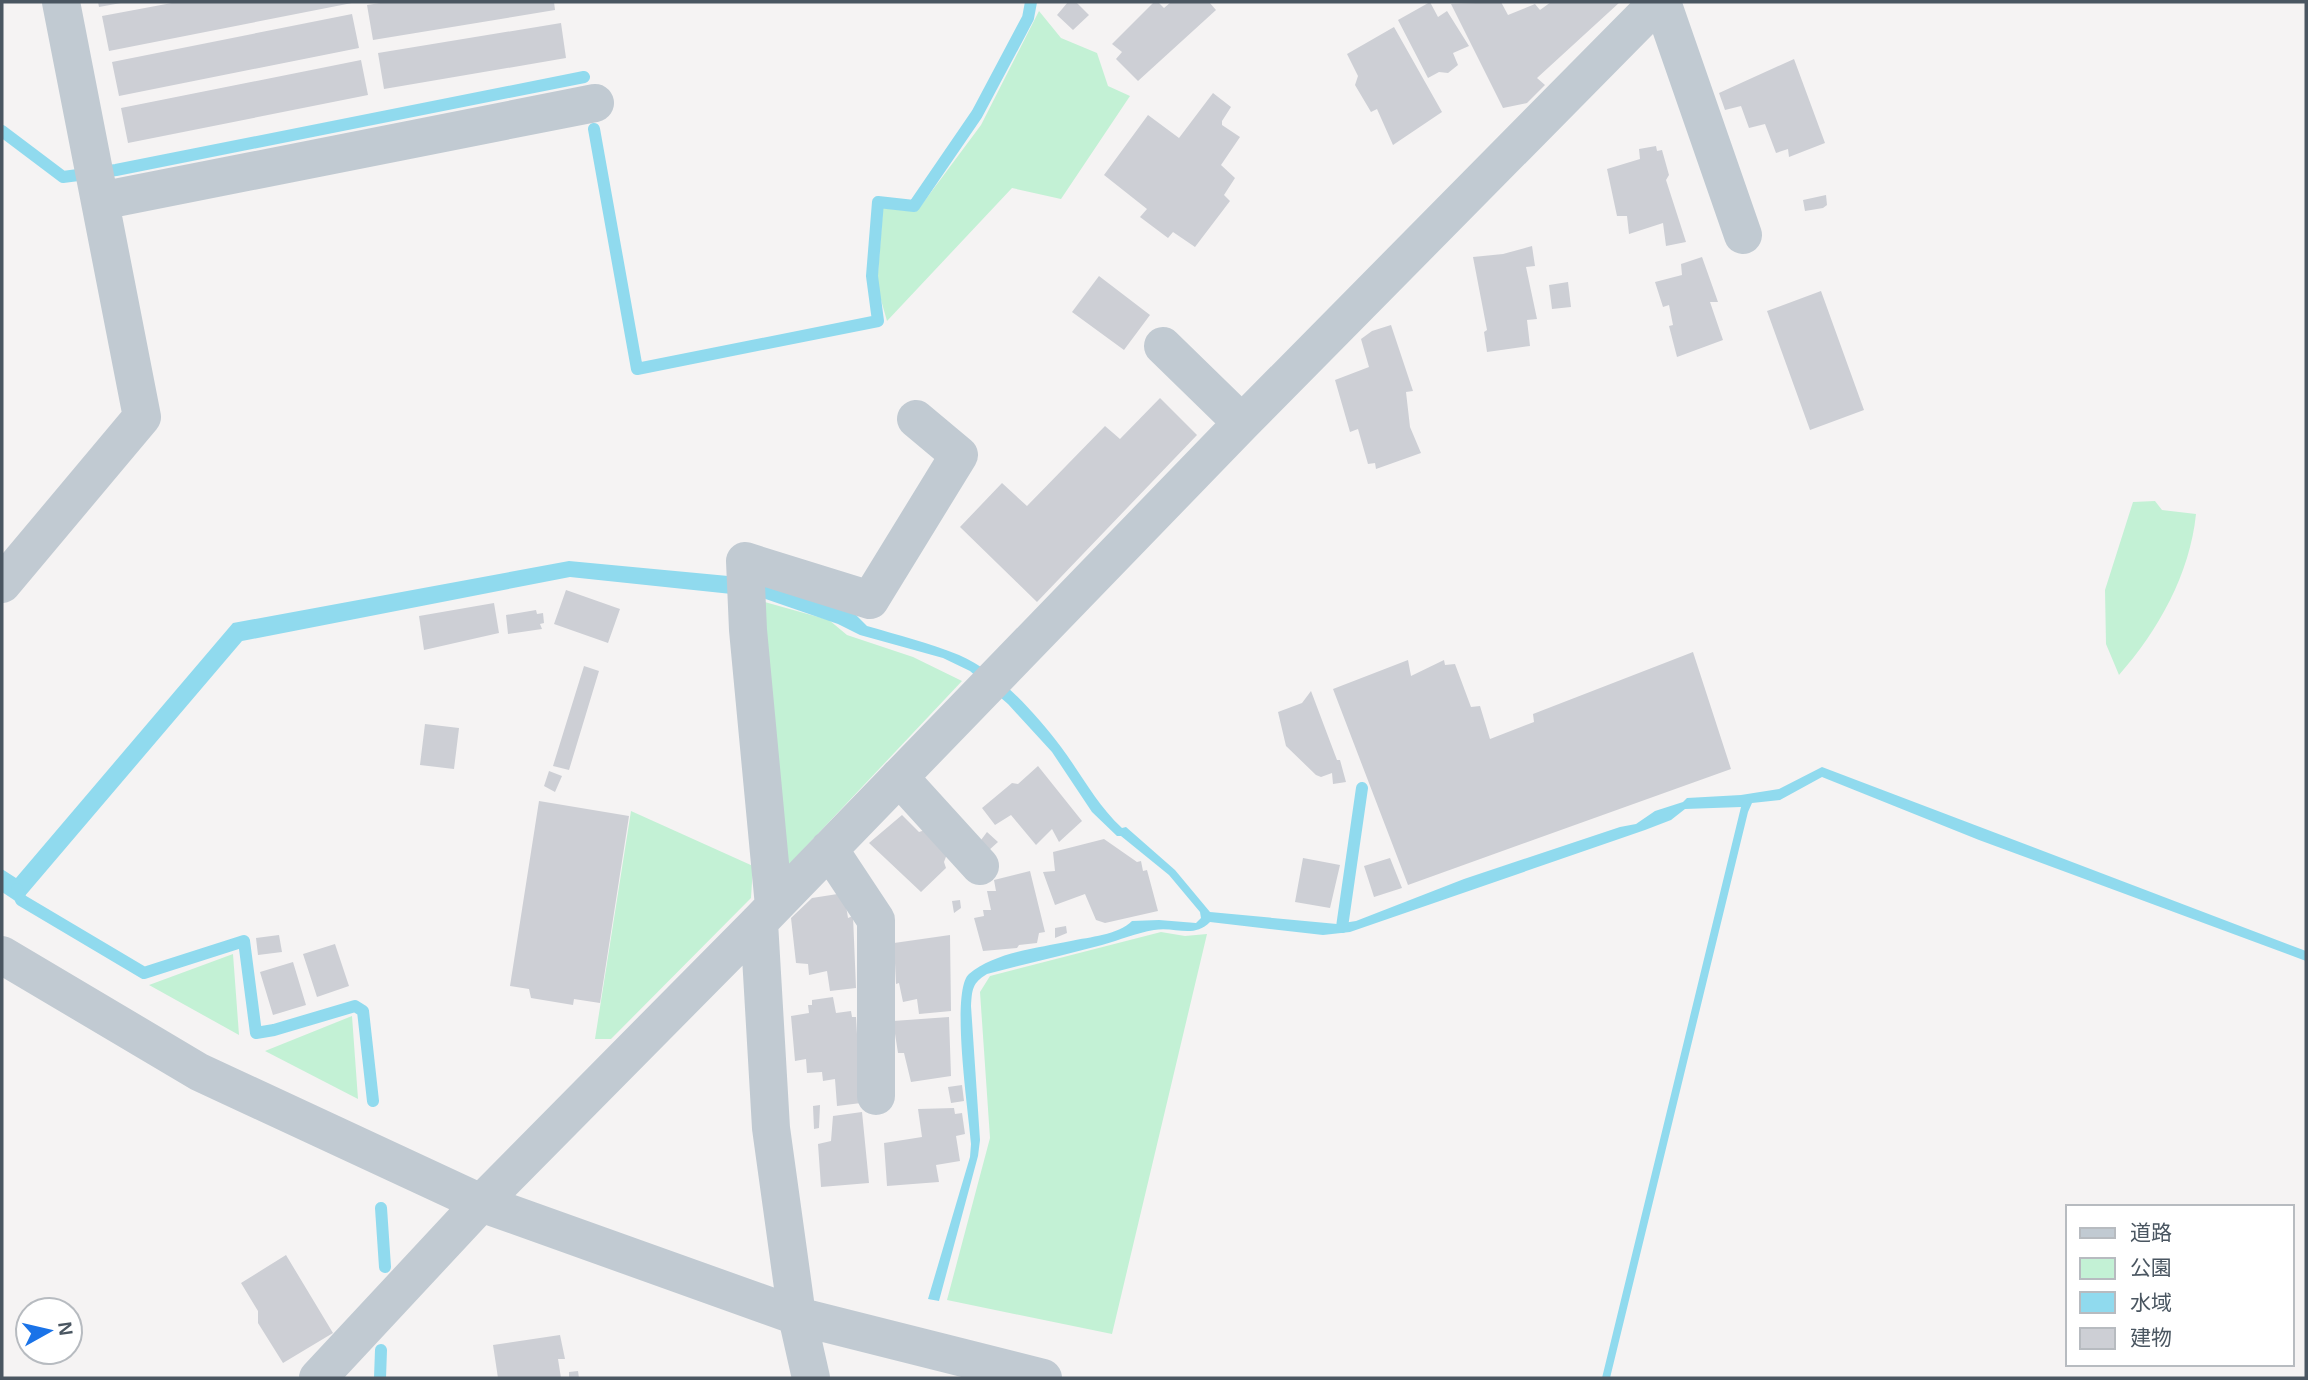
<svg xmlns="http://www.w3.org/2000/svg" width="2308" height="1380" viewBox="0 0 2308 1380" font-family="Helvetica,'Noto Sans JP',sans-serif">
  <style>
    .green { fill: #c3f1d5 }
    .water { fill: #90daee }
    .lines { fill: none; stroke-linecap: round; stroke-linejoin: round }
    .stream { stroke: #90daee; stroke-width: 12 }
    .building { fill: #cdcfd5 }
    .minor { stroke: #c1cad2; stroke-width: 38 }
  </style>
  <rect width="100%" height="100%" fill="#f5f3f3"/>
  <path class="green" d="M 1039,11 L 1061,38 L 1097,53 L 1108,86 L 1130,96 L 1061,199 L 1012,188 L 887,321 L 877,286 L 883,208 L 910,211 L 920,207 L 981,125 Z
    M 2155,501 L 2162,510 L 2196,514 C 2190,574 2158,631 2119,675 L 2106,644 L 2105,590 L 2133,502 Z
    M 761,601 L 829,620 L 847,635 L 913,657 L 962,681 L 781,873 Z
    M 631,811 L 753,866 L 751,898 L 611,1039 L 595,1039 Z
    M 1161,932 L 1185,936 L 1207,934 L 1112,1334 L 947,1300 L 990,1138 L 980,992 L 990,976 Z
    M 233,954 L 239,1035 L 149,985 Z
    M 352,1016 L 358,1099 L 265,1051 Z"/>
  <path class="water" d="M 569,561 L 760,579 L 856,615 L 867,626 C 898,635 930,643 959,655 C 999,672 1035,713 1061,747 C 1082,775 1096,804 1122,828 L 1126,827 L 1175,870 L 1210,912 L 1337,924 L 1356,921 L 1464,879 L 1620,827 L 1636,824 L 1655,811 L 1683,802 L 1687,798 L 1741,795 L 1779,789 L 1822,767 L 2306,951 L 2306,961 L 1979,840 L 1822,777 L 1780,800 L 1752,803 L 1748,812 L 1610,1378 L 1602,1378 L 1741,807 L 1685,809 L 1671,820 L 1645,830 L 1350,932 L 1323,935 L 1210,922 C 1193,939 1175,926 1154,930 C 1136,933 1120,940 1102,945 C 1064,955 1025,964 987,974 C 972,983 972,990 971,1006 L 980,1140 L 978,1156 L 939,1301 L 928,1299 L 970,1157 L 971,1144 C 969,1115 950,991 969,974 C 995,952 1038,948 1071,941 C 1089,937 1118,935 1132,921 L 1159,920 L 1196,923 L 1201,918 L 1200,912 L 1169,875 L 1121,836 L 1117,836 L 1092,812 L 1052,752 L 1008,704 L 970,671 L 943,658 L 860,635 L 838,624 L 760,597 L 570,577 L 242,641 L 24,897 L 17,902 L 2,892 L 2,869 L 16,878 L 233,623 Z"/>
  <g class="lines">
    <path class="stream" d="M 594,129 L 637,369 L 878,321 L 872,276 L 878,202 L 914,206 L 977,114 L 1028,18 L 1031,2
      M 2,131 L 63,177 L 116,170 L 584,77
      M 17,889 L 21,900 L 144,973 L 244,941 L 256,1033 L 274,1030 L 355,1006 L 363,1011 L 373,1101
      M 1342,927 L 1362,788
      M 381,1208 L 385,1267
      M 380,1378 L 381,1350"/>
  </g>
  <path class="building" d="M 98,2 L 121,2 L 121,3 L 99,7 Z
    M 177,2 L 352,2 L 352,3 L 109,51 L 102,16 Z
    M 387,2 L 554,2 L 555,10 L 373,40 L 367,5 Z
    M 1068,2 L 1076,2 L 1089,15 L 1073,30 L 1057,15 Z
    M 1154,2 L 1158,2 L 1164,8 L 1171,2 L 1209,2 L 1216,10 L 1138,81 L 1116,59 L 1122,52 L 1112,44 Z
    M 1430,2 L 1438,17 L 1447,11 L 1469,46 L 1453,53 L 1458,65 L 1448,73 L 1439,72 L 1428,78 L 1398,20 Z
    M 1501,2 L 1508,15 L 1535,4 L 1540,10 L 1551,2 L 1620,2 L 1537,78 L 1545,85 L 1527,103 L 1503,108 L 1451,4 Z
    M 352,14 L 359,48 L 119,96 L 112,62 Z
    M 561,23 L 566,58 L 384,89 L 378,53 Z
    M 1394,27 L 1442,112 L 1393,145 L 1377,109 L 1371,112 L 1355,85 L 1358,76 L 1347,54 Z
    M 1794,59 L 1825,143 L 1789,157 L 1788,149 L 1776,153 L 1765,124 L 1749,128 L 1741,106 L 1725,110 L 1719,93 Z
    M 361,60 L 368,95 L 128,143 L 121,108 Z
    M 1213,93 L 1231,107 L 1222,121 L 1222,125 L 1240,137 L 1221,165 L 1235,178 L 1224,195 L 1230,201 L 1195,247 L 1173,232 L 1168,238 L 1140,217 L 1147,209 L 1104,175 L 1148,115 L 1179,138 Z
    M 1656,146 L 1657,151 L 1662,150 L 1669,175 L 1666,180 L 1686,242 L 1666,246 L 1663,223 L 1629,234 L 1627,216 L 1617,216 L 1607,169 L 1640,159 L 1639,149 Z
    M 1826,195 L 1827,205 L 1823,208 L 1805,211 L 1803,200 Z
    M 1532,246 L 1535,266 L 1526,267 L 1537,319 L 1527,320 L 1530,346 L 1487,352 L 1484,332 L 1487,330 L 1473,257 L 1503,254 Z
    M 1702,257 L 1718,302 L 1710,302 L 1723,340 L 1677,357 L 1669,326 L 1673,325 L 1669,305 L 1663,307 L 1655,282 L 1682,275 L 1681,264 Z
    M 1099,276 L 1150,315 L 1124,350 L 1072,312 Z
    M 1568,282 L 1571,307 L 1552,309 L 1549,285 Z
    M 1821,291 L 1864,410 L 1810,430 L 1767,311 Z
    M 1391,325 L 1413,391 L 1406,392 L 1410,427 L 1421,453 L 1376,469 L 1375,463 L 1368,464 L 1358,429 L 1350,432 L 1335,380 L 1369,367 L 1361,339 L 1372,331 Z
    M 1160,398 L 1197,435 L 1037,602 L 960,527 L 1002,483 L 1027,506 L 1105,426 L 1120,439 Z
    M 566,590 L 620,609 L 608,643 L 554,624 Z
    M 494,603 L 499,633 L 424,650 L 419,616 Z
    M 536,610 L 537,614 L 543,613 L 544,623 L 540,624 L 542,629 L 508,634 L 506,615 Z
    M 1693,652 L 1731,769 L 1408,885 L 1333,689 L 1408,660 L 1411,676 L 1444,660 L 1445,665 L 1455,664 L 1471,707 L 1480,706 L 1490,739 L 1534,722 L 1533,714 Z
    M 584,666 L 599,671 L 569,770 L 553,766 Z
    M 1311,691 L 1337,760 L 1340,760 L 1346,782 L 1333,784 L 1332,773 L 1321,777 L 1316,775 L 1286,746 L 1278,712 L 1302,703 Z
    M 425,724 L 459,728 L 454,769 L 420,765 Z
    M 1038,766 L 1082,821 L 1059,842 L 1052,829 L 1036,845 L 1011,815 L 995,825 L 982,808 L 1012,783 L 1018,784 Z
    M 549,771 L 562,776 L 555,792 L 544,786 Z
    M 539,801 L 629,816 L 600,1003 L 574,999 L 573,1005 L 531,998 L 529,989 L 510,986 Z
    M 902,815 L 919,832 L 925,830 L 947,854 L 944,862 L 946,868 L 921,892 L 869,843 Z
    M 987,832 L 998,842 L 988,851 L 978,844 Z
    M 1104,839 L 1137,862 L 1141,861 L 1143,871 L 1147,870 L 1158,911 L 1105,923 L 1096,920 L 1085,894 L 1055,905 L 1043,872 L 1055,871 L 1053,852 Z
    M 1303,858 L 1340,865 L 1330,908 L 1295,902 Z
    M 1390,858 L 1402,888 L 1374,897 L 1364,866 Z
    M 1030,871 L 1045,932 L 1039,933 L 1037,943 L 1019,945 L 1017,948 L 983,951 L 974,918 L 984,916 L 983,910 L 991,910 L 987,891 L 996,891 L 994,880 Z
    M 844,893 L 848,918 L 853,916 L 856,988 L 830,991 L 827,971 L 809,975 L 808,964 L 796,963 L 791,918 L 812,898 Z
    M 960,900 L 961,908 L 954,913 L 952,901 Z
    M 1066,926 L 1067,933 L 1055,938 L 1055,928 Z
    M 279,935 L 282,952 L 258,955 L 256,938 Z
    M 950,935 L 951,1011 L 919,1014 L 917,999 L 903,1002 L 899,983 L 896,984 L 894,943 Z
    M 335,944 L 349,986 L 317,997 L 303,954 Z
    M 293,962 L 306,1005 L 273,1015 L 260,972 Z
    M 833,997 L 836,1013 L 851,1011 L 852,1017 L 856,1017 L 861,1103 L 837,1106 L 835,1079 L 823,1081 L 822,1072 L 807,1073 L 806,1059 L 795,1061 L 791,1016 L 809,1013 L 808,1005 L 812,1005 L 812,1000 Z
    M 949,1017 L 951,1076 L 911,1082 L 904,1053 L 898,1053 L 893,1021 Z
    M 962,1085 L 964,1101 L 951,1103 L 948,1087 Z
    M 820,1105 L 819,1128 L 814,1129 L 813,1106 Z
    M 954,1108 L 955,1114 L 962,1113 L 965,1134 L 956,1136 L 960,1161 L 936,1165 L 939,1182 L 887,1186 L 884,1143 L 922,1137 L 918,1109 Z
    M 862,1112 L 869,1183 L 821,1187 L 818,1144 L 831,1141 L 833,1116 Z
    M 286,1255 L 333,1333 L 283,1363 L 258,1323 L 258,1311 L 241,1283 Z
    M 560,1335 L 565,1359 L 558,1359 L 561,1378 L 498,1378 L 493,1345 Z
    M 578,1371 L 579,1378 L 569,1378 L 569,1372 Z"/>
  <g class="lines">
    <path class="minor" d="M 1662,2 L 1743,235
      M 100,201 L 595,103
      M 1163,346 L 1242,423
      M 2,584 L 142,417 L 61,2
      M 899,777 L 980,866
      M 829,849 L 876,920 L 876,1096
      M 774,906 L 748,630 L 745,561 L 870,600 L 959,455 L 916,419
      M 759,922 L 771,1128 L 797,1316 L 811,1378
      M 2,955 L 199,1072 L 481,1203 L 797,1316 L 1043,1378
      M 318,1378 L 481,1203 L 759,922 L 1242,423 L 1658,2"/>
  </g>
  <rect width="2308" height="1380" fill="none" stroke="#4a5661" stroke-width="7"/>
  <rect x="2066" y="1205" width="228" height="161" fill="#ffffff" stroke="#b7bbc0" stroke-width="2"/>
  <rect x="2080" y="1228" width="35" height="10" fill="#c1cad2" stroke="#b7bbc0" stroke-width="2"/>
  <text x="2130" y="1240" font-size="21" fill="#4a5661">道路</text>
  <rect x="2080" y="1258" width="35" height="21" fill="#c3f1d5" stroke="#b7bbc0" stroke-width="2"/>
  <text x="2130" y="1275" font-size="21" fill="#4a5661">公園</text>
  <rect x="2080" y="1292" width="35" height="21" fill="#90daee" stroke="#b7bbc0" stroke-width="2"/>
  <text x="2130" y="1310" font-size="21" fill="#4a5661">水域</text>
  <rect x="2080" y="1328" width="35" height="21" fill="#cdcfd5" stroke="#b7bbc0" stroke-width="2"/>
  <text x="2130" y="1345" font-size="21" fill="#4a5661">建物</text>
  <g transform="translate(49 1331) rotate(82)"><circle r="33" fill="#ffffff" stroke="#b7bbc0" stroke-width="2"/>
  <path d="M0-5L12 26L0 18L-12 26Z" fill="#1a73e8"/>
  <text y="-10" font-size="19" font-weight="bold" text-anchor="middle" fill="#4a5661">N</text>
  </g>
</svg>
